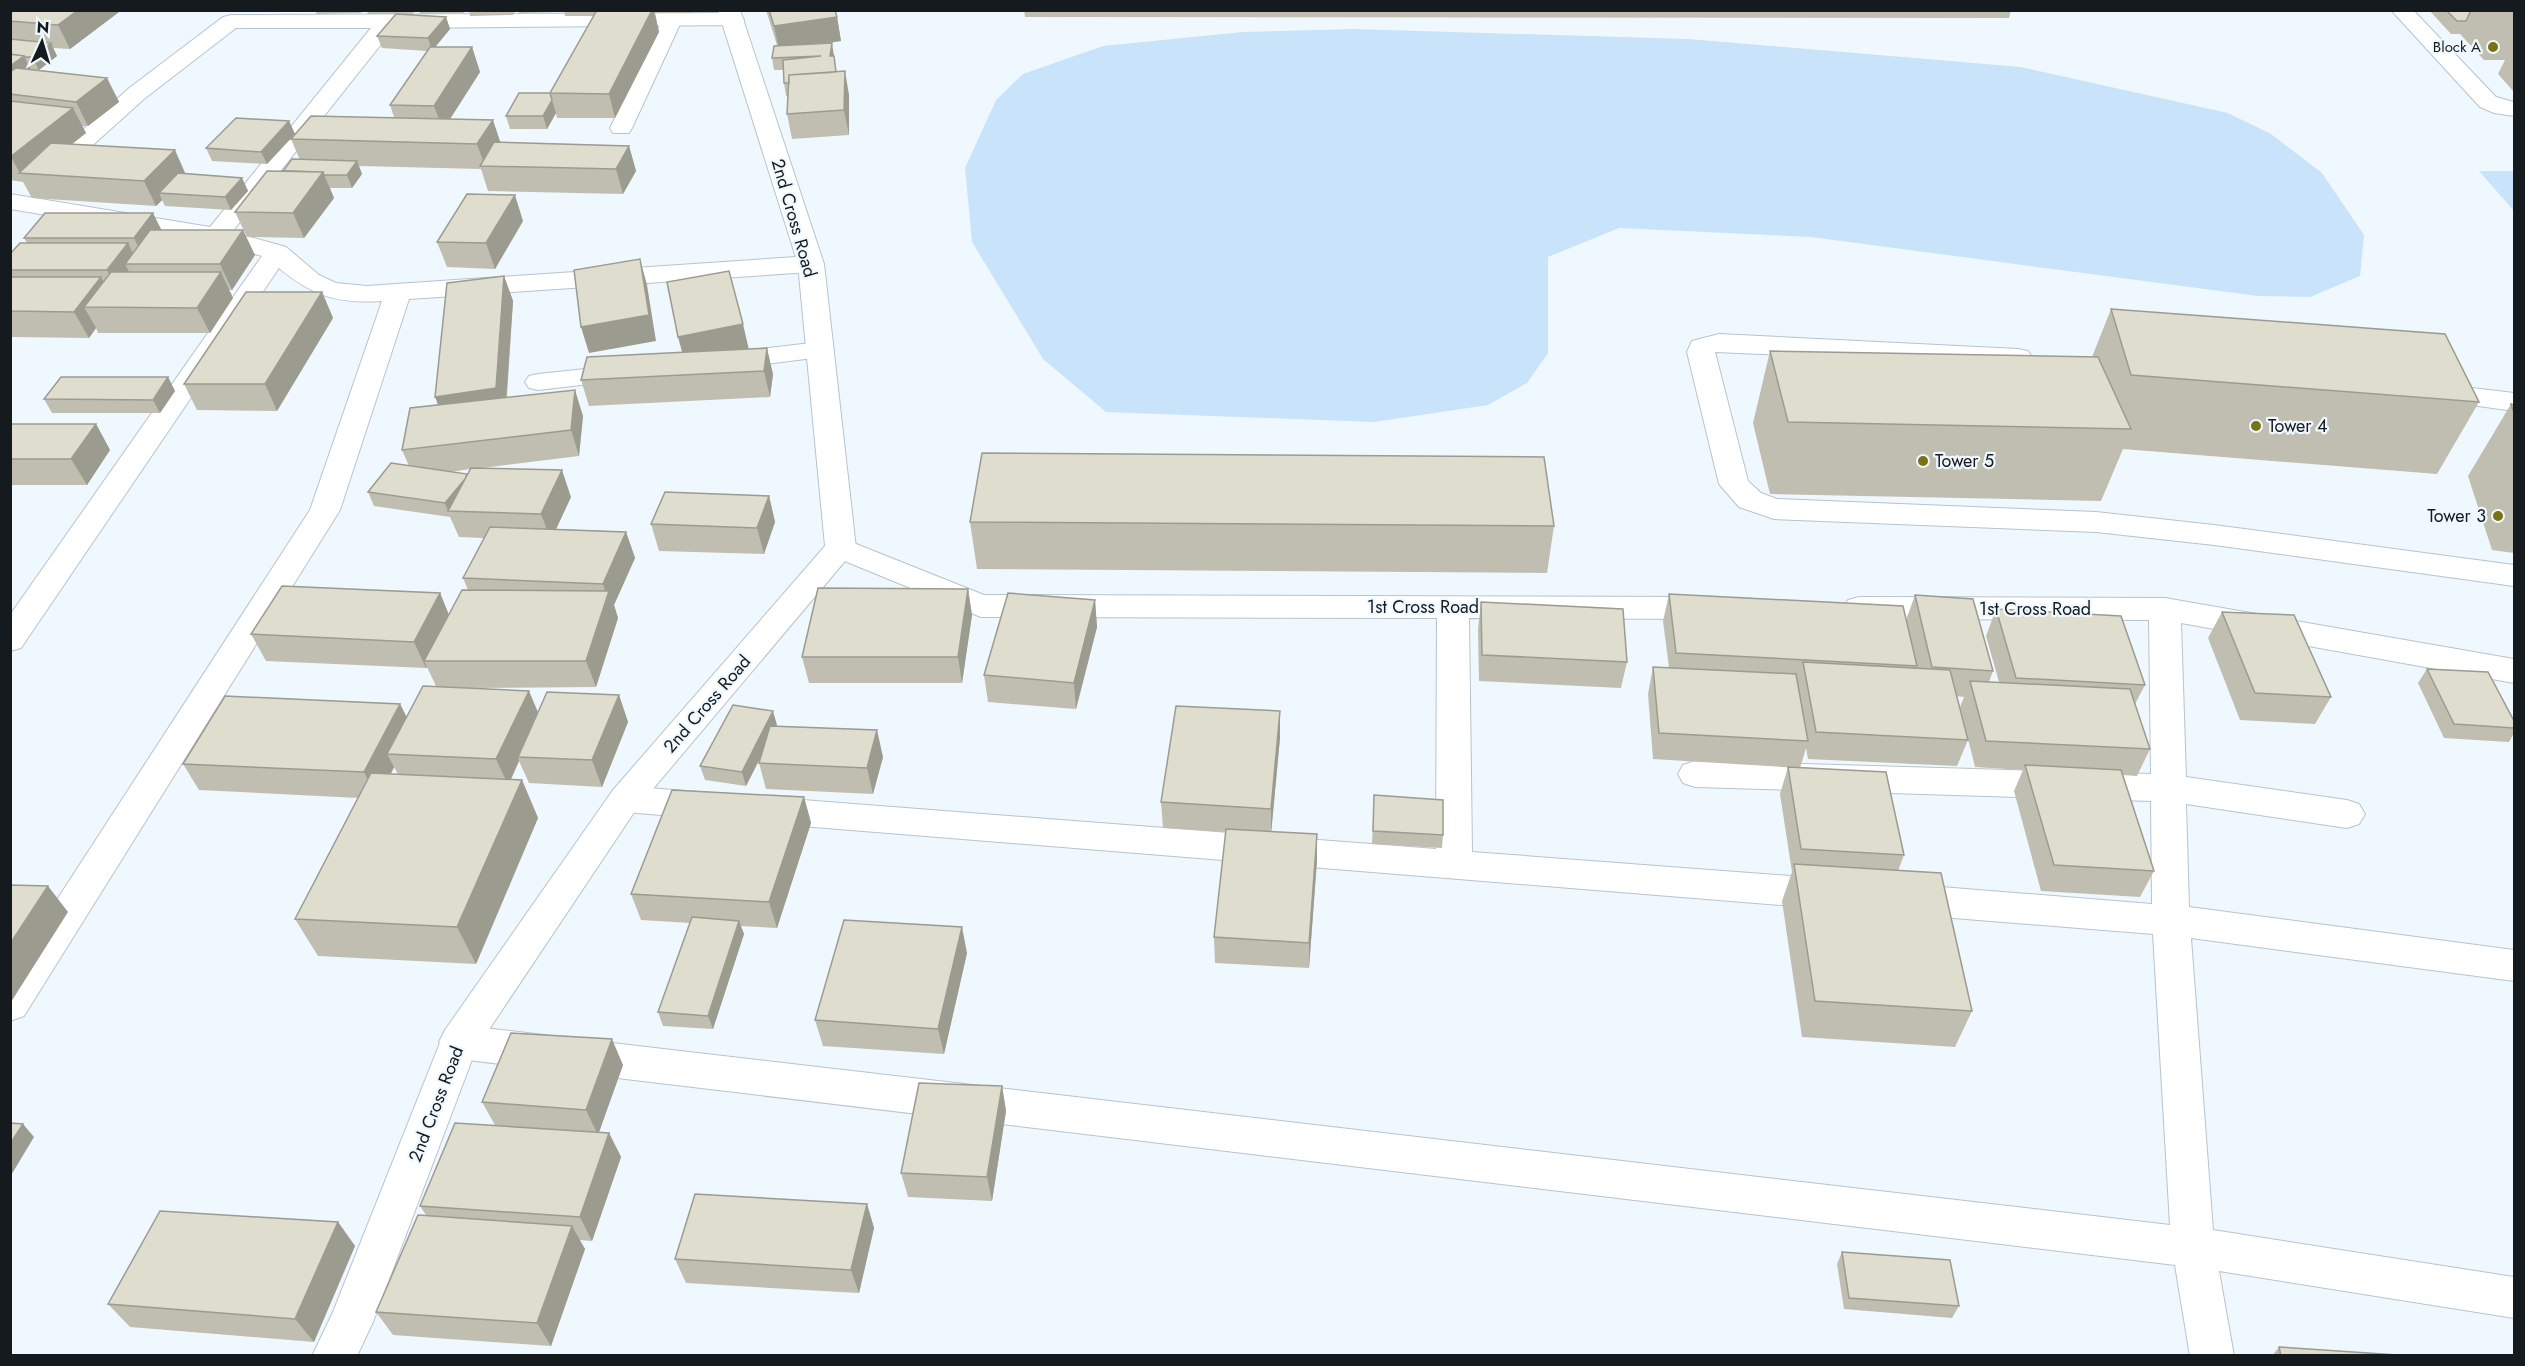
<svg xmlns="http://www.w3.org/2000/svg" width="2525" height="1366" viewBox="0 0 2525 1366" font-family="Jost,sans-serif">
<rect width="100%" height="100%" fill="#f0f8ff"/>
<path fill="#c8e3fa" d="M1354,29L1688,39L2021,67L2228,113L2271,134L2322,173L2364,235L2360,276L2310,297L2258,296L1811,237L1619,228L1548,257V353L1527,383L1488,405L1374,422L1106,412L1043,359L972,242L965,168L996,100L1023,74L1103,46L1243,32Z
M2479,171H2514V211Z"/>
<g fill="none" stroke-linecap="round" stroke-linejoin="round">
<defs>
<path id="lane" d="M672,14L679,16L682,20L632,128L629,133H613L610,128L662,20L665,16Z
M820,342L829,344L833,350L829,356L726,369L717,367L713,361L717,355L726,353Z
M623,365L632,367L636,373L632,379L538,390L529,388L525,382L529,376L538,374Z"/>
<path id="street" d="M2391,10H2413L2496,97L2514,102V116L2494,113L2480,107Z
M733,13L741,15L744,20L741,25L394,28L232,232L286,247L319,275L336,283L367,286L811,256L820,259L824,264L820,269L811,272L409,299L340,510L24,1016L10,1021V972L310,510L382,301C338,304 312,296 279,268L21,648L10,651V615L262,256L215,243L10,209V194L210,227L371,28H236L144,99L54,180L45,182L36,180L33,175L128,89L223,17L231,15Z
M1719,334L2018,349L2028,351L2032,357L2028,363L2018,365L1715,352L1748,481L1761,493L1777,499L2096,512L2214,525L2514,565V586L2214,545L2096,532L1774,519L1739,507L1719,484L1687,352L1692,341Z
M2431,383L2514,393V411L2421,398L2417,392L2421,386Z
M841,538L984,595L1711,597L1722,600L1727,608L1722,616L1711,619L1469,618L1472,852L1831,879L1844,884L1849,894L1844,904L1831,909L764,823L752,820L746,810L752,800L764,797L1436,849L1437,618L981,617L830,555L826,548L830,541Z
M1859,597L2165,598L2514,659V683L2181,623L2186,777L2347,800L2359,804L2365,814L2359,824L2347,828L2186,804L2189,907L2514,950V981L2191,938L2213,1230L2514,1277V1318L2219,1271L2234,1356H2190L2175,1265L459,1059L445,1054L439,1042L445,1030L459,1025L2170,1225L2153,934L1904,914L1891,909L1886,899L1891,889L1904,884L2152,904L2151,801L1695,787L1683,783L1678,774L1683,765L1695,761L2151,774L2149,620L1859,619L1848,616L1843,608L1848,600Z
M625,786L710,793L722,797L728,806L722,815L710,819L625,812L613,808L608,799L613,790Z"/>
<path id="secondary" d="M718,10H740L824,264L856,548L637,808L476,1049L373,1322L357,1356H312L333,1312L445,1030L613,790L825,546L798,264Z"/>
</defs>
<use href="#lane" stroke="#b7c3ce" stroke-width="2"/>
<use href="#street" stroke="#b7c3ce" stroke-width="2"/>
<use href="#secondary" stroke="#b7c3ce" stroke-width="2"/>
<use href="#lane" fill="#fff" fill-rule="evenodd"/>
<use href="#street" fill="#fff" fill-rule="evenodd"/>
<use href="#secondary" fill="#fff" fill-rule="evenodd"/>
</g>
<path fill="#bfbeb1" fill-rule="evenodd" d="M10,10H118L119,12L70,49L53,48L57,56L39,70L107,78L119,102L88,126H82L86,133L71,144L186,174L242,178L248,191L231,210L165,206L162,200L156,206L32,198L23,182L10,180V39H12L10,37Z
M315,10H363L361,13L317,14Z
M367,10H415L413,14H368Z
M419,10H465L464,13L420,14Z
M469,10H516L513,15L470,16Z
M518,10H564L563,12L519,13Z
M564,10H694L693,13H655L659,32L615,118H557L556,113L547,129H510L506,116L550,93L594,16H565Z
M766,10H835L837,17L841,41L819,44L837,72L849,95V135L792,139L787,114L788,96H786L784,83V70H774L772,58L777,45Z
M1024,10H2011L2009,18L1025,17Z
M2429,10H2514V92L2498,74L2505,60H2484L2460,34H2451Z
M446,17L450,29L435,47H472L480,72L450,119L500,143L629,146L636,171L623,194L488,191L481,169L359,166L362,174L352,188H330L334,198L304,238L247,237L235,212L283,171L300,160L291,139L394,117L390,105L427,51L382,48L377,36Z
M289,121L295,134L267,164L212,161L206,148Z
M523,221L495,269L447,267L437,242Z
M161,230L255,255L232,290H229L233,298L210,333H98L96,328L89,338L10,337V254L27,243L24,238Z
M504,276L513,301L507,398L583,416L579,456L482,468L571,497L556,529L626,532L635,558L614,605L618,618L596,687L467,688L538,713L619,695L628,722L602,787L529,783L519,761L511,780H522L538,818L476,964L318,956L295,919L359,798L199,790L183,764L400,704L407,717L436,686L427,667L426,668L266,661L251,634L440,593L449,615L468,590L463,578L484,538L459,537L450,517L374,506L368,492L409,466L402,450L438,405ZM470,469L467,474L451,472ZM394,767L398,774H391Z
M322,292L333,318L277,411L197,410L184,384Z
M2111,309L2479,402L2437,474L2123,449L2101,501L1770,494L1753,423L1770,351L2092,357Z
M749,349L773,374L770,397L589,406L581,380Z
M168,377L175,391L160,413H52L44,399Z
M2511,404L2514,405V553L2492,550L2468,476Z
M10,424H96L110,450L87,485H10Z
M769,496L775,522L764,554L659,551L651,524Z
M970,522L1554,526L1547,573L977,569Z
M968,589L972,615L962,683H809L802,657Z
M1669,594L1906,620L1915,595L1993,671L1989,682H1999L1986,636L1996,609L2145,685L2135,704L2150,749L2137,776L2123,775L2154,871L2140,897L2041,891L2014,791L2023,770L1975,767L1960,707L1964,697L1956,696L1968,740L1957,766L1808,759L1806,748L1800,768L1653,759L1648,694L1653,667L1669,668L1663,621Z
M1095,600L1097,627L1076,709L988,702L984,675Z
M1481,602L1627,662L1621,688L1479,681L1478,629Z
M2222,612L2331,697L2315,724L2240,720L2208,638Z
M2427,669L2514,721V733L2509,742L2444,738L2418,683Z
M1280,711V738L1271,832L1317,834V860L1309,968L1215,963L1214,937L1226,832L1163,828L1161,802Z
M777,725L776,726L883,757L873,794L766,789L759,763L760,758L746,786L705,780L700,766Z
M1788,767L1904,855L1898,871L1972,1011L1955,1047L1802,1037L1782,901L1792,872L1780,794Z
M1374,795L1443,835L1442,848L1372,844Z
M804,797L811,823L777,928L741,926L744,934L713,1029L663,1026L658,1012L690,923L641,920L631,894Z
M967,953L944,1054L823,1046L815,1020Z
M623,1065L599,1132L609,1133L621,1157L592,1241L579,1240L585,1249L551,1346L393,1335L376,1312L426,1215L420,1206L495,1125L482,1102Z
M1002,1086L1006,1111L992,1201L908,1197L901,1173Z
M867,1204L874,1228L859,1293L686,1283L675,1259Z
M338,1222L355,1246L314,1342L130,1327L108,1304Z
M1842,1252L1959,1306L1952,1318L1844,1309L1837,1264Z
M2279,1347L2413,1356H2272Z"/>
<path fill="#9b9b90" d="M78,10H118L119,12L70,49L58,25Z
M652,10H654L659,32L615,118L609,94Z
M446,17L450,29L432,51L428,38Z
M837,17L841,41L779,50L774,26Z
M51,43L57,56L39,70L32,57Z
M832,43L834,56H830Z
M472,47L480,72L443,130L434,106Z
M24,56L36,80L10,94V66Z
M845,71L849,95V135L844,110Z
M107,78L119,102L88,126L76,102Z
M552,100L556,113L547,129L543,116Z
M73,108L86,133L35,174L20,173L11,157Z
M493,120L501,144L485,166L477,144Z
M289,121L295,134L267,164L261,152Z
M629,146L636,171L623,194L616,169Z
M175,150L186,175L159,193L162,200L156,206L144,181Z
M357,161L362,174L352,188L347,175Z
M323,172L334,198L304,238L293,213Z
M242,178L248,191L231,210L225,197Z
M515,195L523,221L495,269L486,243Z
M153,213L166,239L147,264L134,238Z
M243,230L255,255L232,290L220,264Z
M128,243L138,264H125L133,279L120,296L107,270Z
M640,259L647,285L656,341L589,353L581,327Z
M221,272L233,298L210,333L197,308Z
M504,276L513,301L505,415L445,423L435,397Z
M101,277L115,303L84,307L96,328L89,338L74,312Z
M322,292L333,318L277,411L265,384Z
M743,324L749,350L685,363L678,337Z
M767,348L773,374L770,397L764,371Z
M168,377L175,391L160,413L153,400Z
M575,390L583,416L579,456L571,430Z
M96,424L110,450L87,485L71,459Z
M562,470L571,497L551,540L541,514Z
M468,474L448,511L445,503Z
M769,496L775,522L764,554L757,528Z
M626,532L635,558L614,605L618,618L596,687L586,661L607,597L603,584Z
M968,589L972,615L962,683L958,657Z
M440,593L451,620L424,661L427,667L426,668L414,642Z
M1095,600L1097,627L1076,709L1074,683Z
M529,691L540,717L518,757L519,761L508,785L496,759Z
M619,695L628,722L602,787L592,760Z
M400,704L413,731L387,754L394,767L378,799L364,772Z
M773,711L777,725L746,786L742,772Z
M1280,711V738L1271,835V809Z
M877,730L883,757L873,794L867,768Z
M522,780L538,818L476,964L457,927Z
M804,797L811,823L777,928L769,902Z
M1317,834V860L1309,968V943Z
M48,886L68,912L11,1002L10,944Z
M739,921L744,934L713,1029L708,1016Z
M962,927L967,953L944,1054L938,1029Z
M612,1039L623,1065L598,1135L586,1110Z
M1002,1086L1006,1111L992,1201L987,1177Z
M23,1124L34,1137L10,1177V1144Z
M609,1133L621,1157L592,1241L580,1217Z
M867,1204L874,1228L859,1293L851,1270Z
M338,1222L355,1246L314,1342L295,1319Z
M572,1226L585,1249L551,1346L537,1323Z"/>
<path fill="#deddce" stroke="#9b9b90" stroke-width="1.5" d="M15,10H78L58,25L10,21V13Z
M597,10H652L609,94L550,93Z
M769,10H835L837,17L774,26Z
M2446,10H2471L2466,21H2457Z
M396,14L446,17L428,38L377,36Z
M10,39L51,43L32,57H24V56L10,54Z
M832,43L830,56H834L836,72L789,75V83H784L783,60L821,56L772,58L774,46Z
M430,47H472L434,106L390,105Z
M10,54L24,56L10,66Z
M16,68L107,78L76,102L10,94V72Z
M845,71L844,110L787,114L789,75Z
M519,93H550L552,100L543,116H506Z
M10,101L73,108L10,157Z
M311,116L493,120L477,144L291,139Z
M236,118L289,121L261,152L206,148Z
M494,142L629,146L616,169L480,166Z
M51,143L175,150L144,181L19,173Z
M292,159L357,161L347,175H324L323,172L283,171Z
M267,171L323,172L293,213L235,212Z
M178,173L242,178L225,197L159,193Z
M467,194L515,195L486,243L437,242Z
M45,213H153L134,238H24Z
M150,230H243L220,264H125Z
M20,243H128L107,270H10V254Z
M640,259L649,315L581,327L574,270Z
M729,271L743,324L678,337L667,282Z
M111,272H221L197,308L84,307Z
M504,276L496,388L435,397L447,283Z
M10,277H101L74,312L10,311Z
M246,292H322L265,384H184Z
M2111,309L2445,334L2479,402L2131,375Z
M767,348L764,371L581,380L587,357Z
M1770,351L2098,357L2131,429L1788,422Z
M61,377H168L153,400L44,399Z
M575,390L571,430L402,450L410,408Z
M2511,404L2514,405V413Z
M10,424H96L71,459H10Z
M982,453L1544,457L1554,526L970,522Z
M391,463L467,474L465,479L445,503L368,492Z
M471,468L562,470L541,514L448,511Z
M665,492L769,496L757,528L651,524Z
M490,527L626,532L603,584L463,578Z
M282,586L440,593L414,642L251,634Z
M818,588L968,589L958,657H802Z
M462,590L609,591L586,661H424Z
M1008,593L1095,600L1074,683L984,675Z
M1669,594L1903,606L1917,666L1676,653Z
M1915,595L1973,599L1993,671L1932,667Z
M1481,602L1623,609L1627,662L1482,655Z
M1996,609L2121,616L2145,685L2016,678Z
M2222,612L2294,615L2331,697L2255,693Z
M1803,662L1950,670L1968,740L1816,732Z
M1653,667L1796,674L1808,741L1659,733Z
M2427,669L2488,672L2514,721V728L2454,724Z
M1970,681L2130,689L2150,749L1986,741Z
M423,686L529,691L496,759L387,754Z
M547,692L619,695L592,760L518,757Z
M225,696L400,704L364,772L183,764Z
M733,705L773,711L742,772L700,766Z
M1176,706L1280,711L1271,809L1161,802Z
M770,726L877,730L867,768L759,763Z
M2025,765L2121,770L2154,871L2054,865Z
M1788,767L1886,772L1904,855L1801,849Z
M371,773L522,780L457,927L295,919Z
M672,790L804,797L769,902L631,894Z
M1374,795L1443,800V835L1373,831Z
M1226,829L1317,834L1309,943L1214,937Z
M1794,864L1941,873L1972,1011L1815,1001Z
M10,885L48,886L10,944Z
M692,917L739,921L708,1016L658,1012Z
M844,920L962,927L938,1029L815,1020Z
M511,1033L612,1039L586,1110L482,1102Z
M919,1083L1002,1086L987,1177L901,1173Z
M10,1123L23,1124L10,1144Z
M455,1123L609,1133L580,1217L420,1206Z
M695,1194L867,1204L851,1270L675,1259Z
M160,1211L338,1222L295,1319L108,1304Z
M418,1215L572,1226L537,1323L376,1312Z
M1842,1252L1950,1260L1959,1306L1849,1298Z
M2279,1347L2413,1356H2281Z"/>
<g fill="#797214" stroke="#f0f8ff" stroke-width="2">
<circle cx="2493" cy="47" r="6"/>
<circle cx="2256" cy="426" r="6"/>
<circle cx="1923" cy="461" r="6"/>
<circle cx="2498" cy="516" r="6"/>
</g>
<g text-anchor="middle" stroke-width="4.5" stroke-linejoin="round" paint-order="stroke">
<g font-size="15" fill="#151a1e" stroke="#f0f8ff" text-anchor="end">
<text x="2481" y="52">Block A</text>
</g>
<g font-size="18" fill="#151a1e" stroke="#f0f8ff">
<text transform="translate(794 218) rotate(74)" y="6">2nd Cross Road</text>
<text x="1423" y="613">1st Cross Road</text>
<text x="2035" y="615">1st Cross Road</text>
<text transform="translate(707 704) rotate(-49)" y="6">2nd Cross Road</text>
<text transform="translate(436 1104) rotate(-69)" y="6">2nd Cross Road</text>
</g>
<g font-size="18" fill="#151a1e" stroke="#f0f8ff" text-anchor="start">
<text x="2268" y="432">Tower 4</text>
<text x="1935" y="467">Tower 5</text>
<text x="2486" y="522" text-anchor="end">Tower 3</text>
</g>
</g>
<rect width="2525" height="1366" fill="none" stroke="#151a1e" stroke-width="24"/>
<g transform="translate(42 42) rotate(4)" stroke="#f0f8ff" stroke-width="4.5" paint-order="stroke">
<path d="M0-4.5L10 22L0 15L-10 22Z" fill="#151a1e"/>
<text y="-9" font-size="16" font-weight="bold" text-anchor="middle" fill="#151a1e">N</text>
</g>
</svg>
